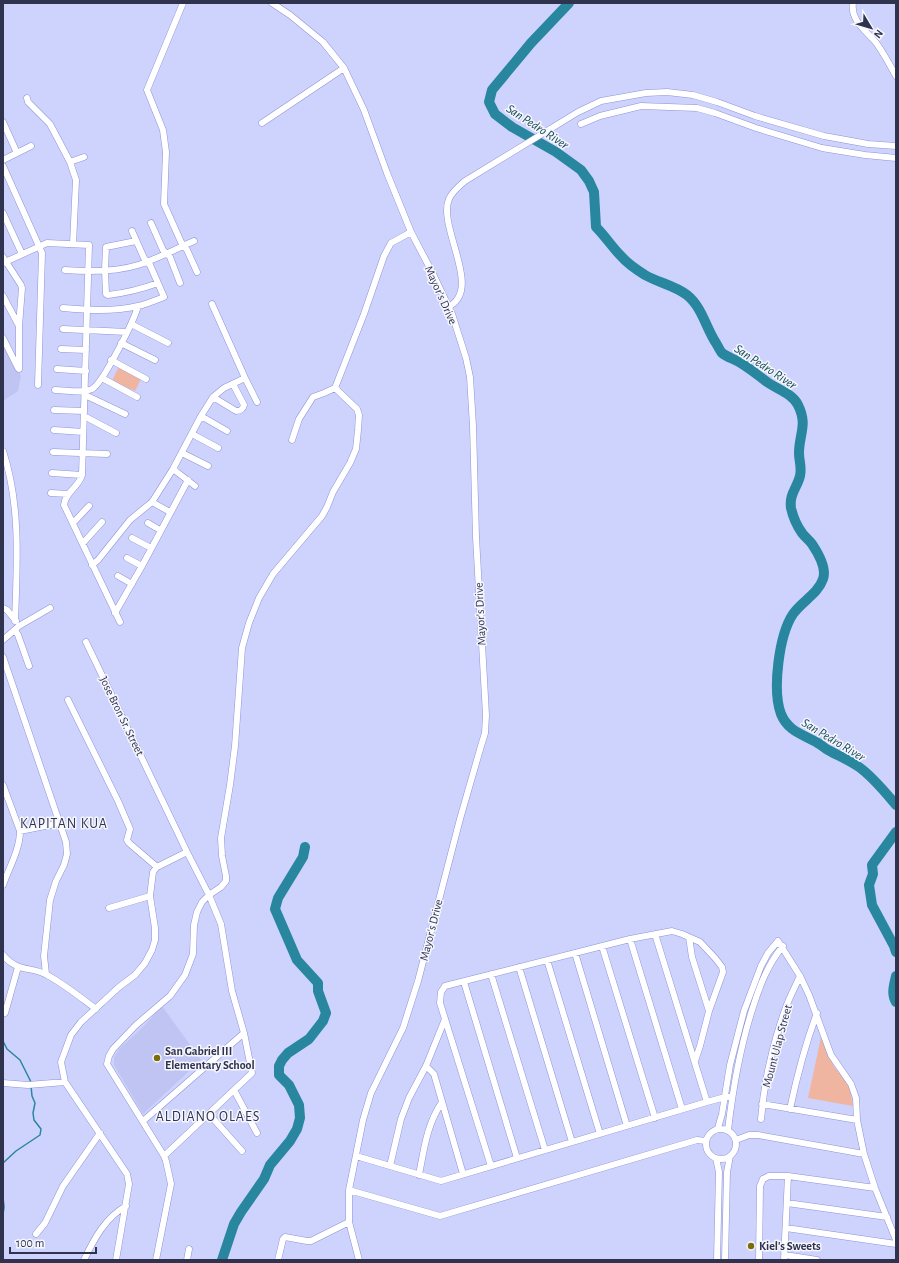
<svg xmlns="http://www.w3.org/2000/svg" width="899" height="1263" viewBox="0 0 899 1263" font-family="'Alegreya Sans',sans-serif">
<rect width="100%" height="100%" fill="#ced3fd"/>
<path fill="#bfc4f2" d="M3,341L21,376L18,391L3,401Z
M162,1006L201,1060L143,1114L114,1065V1057L120,1048L143,1027Z"/>
<path fill="#f0b5a1" d="M118,368L141,379L135,391L112,381Z
M821,1037L834,1067L849,1084L853,1106L808,1098Z"/>
<g fill="none" stroke-linecap="round" stroke-linejoin="round">
<path stroke="#29869f" stroke-width="1.5" d="M3,1041L7,1049L20,1060L31,1082
M3,1163L16,1151L40,1135L41,1129L34,1120L33,1113L35,1103L32,1096L31,1086
M3,1197L4,1207L3,1215"/>
<path stroke="#29869f" stroke-width="10" d="M569,3L531,43L492,90L489,102L495,114L512,127L556,152L581,170L589,181L594,192L596,227C605,236 612,247 621,256C627,263 637,270 645,275C659,283 674,285 687,295C702,307 706,328 716,343C718,346 720,351 722,353C727,357 734,359 739,362C749,368 758,375 767,382C777,389 793,394 798,405C808,425 799,434 799,453C799,462 802,466 800,476C797,488 789,494 791,508C793,517 797,526 802,533C805,537 809,540 812,544C818,553 827,568 823,579C818,594 802,601 793,614C779,635 772,690 781,714C788,731 802,734 816,742C821,744 824,748 828,750C839,756 849,760 859,767C873,777 885,792 896,805
M896,832L872,865L873,874L869,885L872,905L894,946L896,952
M896,976C894,985 891,994 896,1002
M222,1260L234,1224L241,1212L264,1179L270,1165L290,1141L297,1129L300,1118L299,1105L289,1085L279,1075V1066L282,1060L288,1053L309,1039L323,1021L326,1013L318,991V983L297,960L275,909L278,898L303,857L305,847"/>
<defs>
<path id="minor" d="M183,3L147,90L163,130L166,152L164,204L181,242L187,250L197,272
M272,3L290,15L323,42L344,68L364,110L387,173L411,232L433,274L452,314L466,358L470,377L473,426L476,537L486,715L485,733L481,746L460,819L418,981L403,1028L371,1093L363,1120L349,1190V1222L359,1260
M853,3C850,21 867,31 877,44C884,54 890,65 896,76
M27,98L28,102L50,124L70,162L76,180L73,244
M3,122L17,153
M262,123L344,68
M581,124L600,116L641,106L697,108L715,113L756,128L822,148L865,155L896,158
M3,160L31,146
M70,162L84,157
M3,166L42,253L38,385
M3,213L22,254
M151,223L163,250L170,257L180,283
M136,241L106,247L105,270L106,294L108,295C125,293 142,289 158,283
M3,257L21,285L22,288L19,326V369
M3,263L47,243L89,245L82,475C79,487 65,492 64,505L120,622
M65,270C89,272 115,272 138,265C157,259 176,249 194,241
M3,296L19,326
M212,304L245,378L257,402
M448,307C484,290 437,227 449,199C452,192 459,186 465,181L578,112L601,101L646,93L667,92L693,95L717,102L755,116L824,136L868,144L896,146
M63,308C87,310 113,312 138,306C147,304 156,300 164,297L150,265L144,258L132,231
M131,324L168,343
M63,329L127,332
M3,338L18,368
M121,343L155,360
M61,349L86,350
M111,360L146,379
M57,369L86,371
M102,378L137,397
M55,390C67,390 81,394 92,389C103,383 134,321 138,306
M85,395L125,414
M213,397L236,411C241,411 243,409 244,405L233,384
M54,410L84,411
M84,416L116,433
M201,416L227,431
M54,430L83,432
M192,434L218,448
M292,440L299,419L313,397L324,393L335,388L364,314L384,256L391,243L411,232
M3,451C21,506 17,564 15,621
M53,452L107,454
M182,453L208,466
M173,469L195,486
M52,473L82,475
M51,493L68,494
M152,502L170,512
M73,523L89,506
M148,523L160,530
M132,538L151,548
M83,543L102,522
M127,558L142,566
M92,565L98,560L130,520L152,502L173,469L201,416L213,397L224,388L245,378
M118,576L132,584
M3,608L7,610L16,621
M115,613L142,566L188,480
M15,630L18,635L29,666
M3,640L19,626L50,608
M86,642L187,852L209,895L221,924L232,991L244,1033L252,1073L164,1156
M3,657L66,842L67,854L64,865L56,881L50,900L44,956L46,974
M68,700L118,801L130,829L127,840L129,843L157,867
M3,785L20,831C20,849 9,868 3,885
M20,831L60,823
M109,908L150,896
M655,934L707,1102
M689,937L692,957L709,1011
M630,939L682,1109
M602,946L655,1118
M575,953L627,1126
M3,955C18,973 31,966 47,975C64,984 80,997 96,1009
M547,960L600,1134
M519,967L572,1142
M491,974L545,1150
M464,982L517,1158
M5,1013L18,967
M426,1066L434,1074L463,1174
M3,1083L28,1085L65,1082
M234,1090L257,1133
M762,1104L857,1120
M790,1109C797,1076 805,1045 817,1013
M209,1114L242,1151
M761,1119C764,1082 773,1044 785,1010C789,998 795,987 800,976
M143,1121L244,1033
M718,1128L722,1114L730,1065L744,1011L761,966L768,953L778,941L800,976L809,995L831,1055L851,1084L856,1098L857,1120L864,1154L875,1188L896,1240
M706 1144a15 15 0 1 1 30 0a15 15 0 1 1-30 0Z
M728,1130C733,1087 740,1047 753,1007C760,985 768,964 783,946
M736,1140L749,1135H758L864,1154
M356,1156L441,1181L707,1102L725,1097H732
M716,1158L719,1172L717,1260
M390,1166L401,1119L409,1098L426,1066L445,1019
M491,1166L440,1003L441,992L445,986L630,939L672,931L682,934L700,942L715,958L722,967L723,972L709,1011L700,1046L695,1061
M419,1175C424,1149 427,1124 442,1102
M349,1190L440,1216L697,1140L706,1141
M787,1203L887,1217
M786,1228L896,1244
M36,1234L45,1223L63,1186L100,1133
M785,1255L817,1260
M84,1260C94,1239 105,1218 126,1206
M116,1260L129,1184L127,1174L65,1082L61,1062L71,1035L81,1022L119,987L135,975L145,963L152,950L155,940V928L150,896L153,872L157,867L187,852
M156,1260L171,1184L166,1161L164,1156L107,1064L109,1056L113,1049L136,1025L170,996L185,975L193,954L194,925L197,912L202,902L209,895L221,887L226,881V876L222,856L221,838L230,785L235,746L242,648L249,623L259,598L273,574L322,516L327,507L333,492L350,463L356,449L358,430L359,415L357,409L335,388
M187,1260L189,1249
M278,1260L283,1239L285,1237L307,1241H311L349,1222
M725,1260L727,1172L730,1156
M759,1260L760,1186L763,1179L769,1176H788L875,1188
M784,1260L788,1176"/>
</defs>
<use href="#minor" stroke="#8e94d6" stroke-width="7"/>
<use href="#minor" stroke="#fff" stroke-width="6"/>
</g>
<g fill="#7c6d08" stroke="#f6f7fe" stroke-width="1.5">
<circle cx="157" cy="1058" r="4"/>
<circle cx="751" cy="1246" r="4"/>
</g>
<g text-anchor="middle" stroke-width="3" stroke-linejoin="round" paint-order="stroke">
<g font-size="12" fill="#30334e" stroke="#f6f7fe">
<text transform="translate(441 295) rotate(66)" y="4">Mayor's Drive</text>
<text transform="translate(480 614) rotate(-93)" y="4">Mayor's Drive</text>
<text transform="translate(122 716) rotate(64)" y="4">Jose Bron Sr. Street</text>
<text transform="translate(431 930) rotate(-76)" y="4">Mayor's Drive</text>
<text transform="translate(777 1046) rotate(-75)" y="4">Mount Ulap Street</text>
</g>
<g font-size="12" font-weight="bold" fill="#30334e" stroke="#f6f7fe" text-anchor="start">
<text x="165" y="1055">San Gabriel III<tspan x="165" dy="14">Elementary School</tspan></text>
<text x="759" y="1250">Kiel's Sweets</text>
</g>
<g font-size="13" font-style="italic" fill="#194c5a" stroke="#f6f7fe">
<text transform="translate(538 126) rotate(33)" y="5">San Pedro River</text>
<text transform="translate(766 366) rotate(33)" y="5">San Pedro River</text>
<text transform="translate(834 739) rotate(31)" y="5">San Pedro River</text>
</g>
<g font-size="14" letter-spacing="1" fill="#30334e" stroke="#f6f7fe">
<text x="64" y="828">KAPITAN KUA</text>
<text x="208" y="1121">ALDIANO OLAES</text>
</g>
</g>
<rect width="899" height="1263" fill="none" stroke="#30334e" stroke-width="8"/>
<g transform="translate(871 28) rotate(128)" stroke="#f6f7fe" stroke-width="3" paint-order="stroke">
<path d="M0-3L7 15L0 10L-7 15Z" fill="#30334e"/>
<text y="-6" font-size="11" font-weight="bold" text-anchor="middle" fill="#30334e">N</text>
</g>
<path d="M10 1247v6h86v-6" fill="none" stroke="#30334e" stroke-width="2"/>
<text x="16" y="1247" font-size="12" fill="#30334e" stroke="#f6f7fe" stroke-width="3" paint-order="stroke">100 m</text>
</svg>
